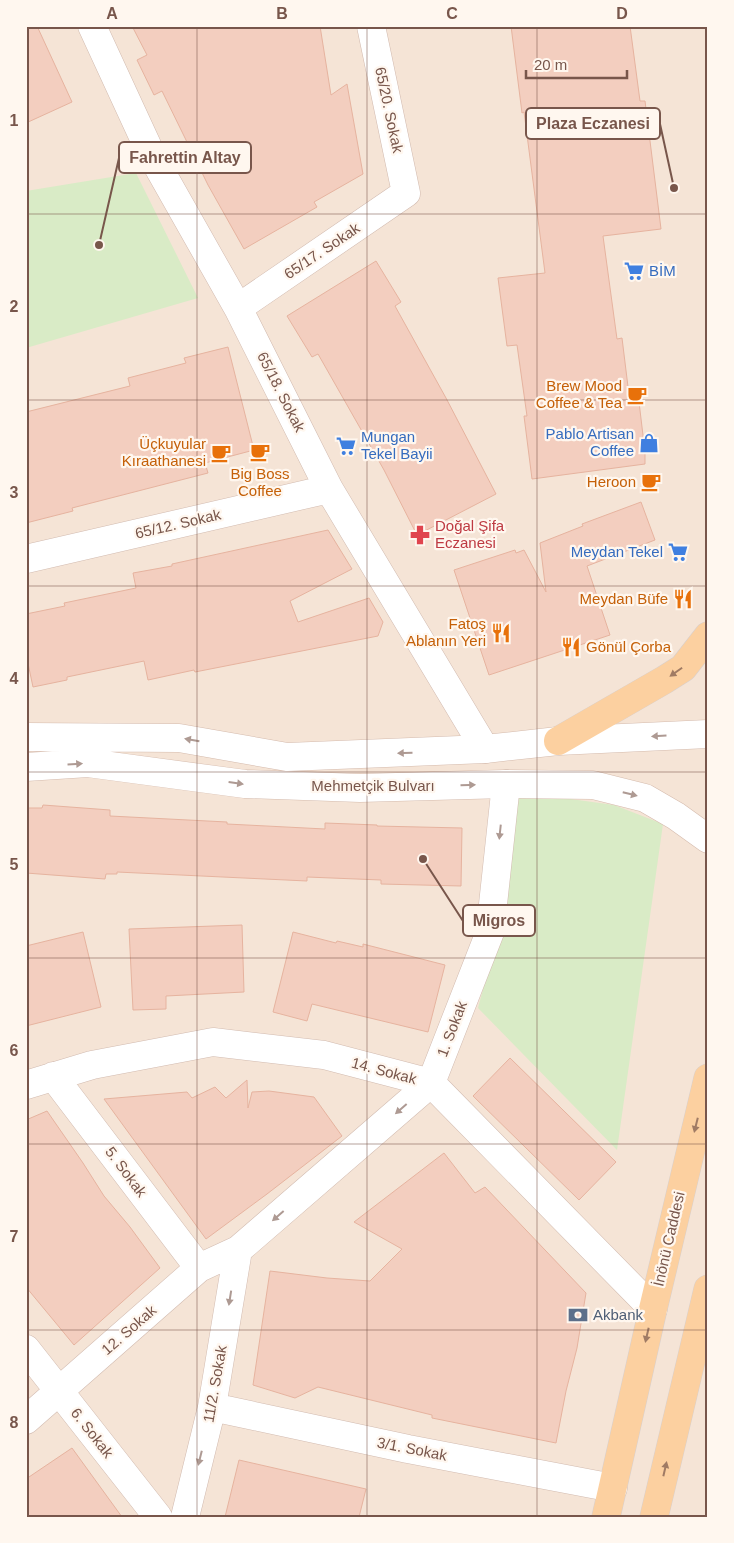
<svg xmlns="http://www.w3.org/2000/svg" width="734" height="1543" viewBox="0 0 734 1543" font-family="Arial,sans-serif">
<rect width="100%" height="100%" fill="#fdf3e8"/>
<path fill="#f5e4d6" d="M26,26H708V1517H26Z"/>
<path fill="#d9ebc6" d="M136,173L198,298L26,348V191Z
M513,791L614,805L663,824L617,1150L478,1008L494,948Z"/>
<path fill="#f3cebf" stroke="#e6b39f" d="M26,26H37L72,102L26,123Z
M132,26H320L331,95L347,84L363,174L314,202L317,207L244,249L208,185L162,91L154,95L137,60L147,55Z
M511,26H630L640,101H645L661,229L603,236L617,339L622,338L630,403L639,402L645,452V464L532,479L524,416H527L517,345L507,346L498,278L545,273L524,112L522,113Z
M376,261L401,302L395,306L446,398L496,494L417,535L384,470L318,354L312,357L287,316Z
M228,347L254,450L205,463L208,473L72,508L73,511L26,523V412L130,386L128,378L186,363L184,358Z
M641,502L655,540L587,566L610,635L489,675L454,570L515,550L516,553L524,550L546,592L540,543L583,526L582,524Z
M328,530L352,569L290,601L298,622L369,598L383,622L378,636L195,672L194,670L148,680L144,661L67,677V680L33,687L26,654V614L65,606L64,603L136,588L133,573L172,566V564Z
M43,805L110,810V816L227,822V824L325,829V823L377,825V826L462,828L461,886L381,884V880L307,877V881L117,872V874H106L105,879L26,873V808H42Z
M242,925L244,992L166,996V1009L133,1010L129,929Z
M83,932L101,1007L26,1026V946Z
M293,932L336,943L337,941L363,947V944L445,965L428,1032L312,1004L307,1021L273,1012Z
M510,1058L616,1162L579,1200L473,1096Z
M247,1080L248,1108L252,1092L269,1091L314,1097L342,1136L267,1194L206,1239L104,1099L187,1092L192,1098L215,1087L226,1098Z
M47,1111L83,1163L104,1196L130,1227L160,1268L74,1345L26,1287V1120Z
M444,1153L475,1193L485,1187L586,1293L577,1348L566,1391L556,1443L432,1418V1415L318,1387L295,1398L253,1385L270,1271L327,1278L370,1281L402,1249L354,1222Z
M72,1448L122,1517H26V1479Z
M239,1460L366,1489L359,1517H225Z"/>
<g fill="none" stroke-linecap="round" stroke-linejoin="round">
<defs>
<path id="minor" d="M92,26L152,156L238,308L329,489L485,749
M238,308L406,193L371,26
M26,559L329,489
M53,1076L199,1268
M26,1085L92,1065L213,1042L324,1055L431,1083L653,1309
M26,1349L158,1517
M212,1407L408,1449L613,1488
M26,1420L199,1268L238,1250L431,1083L490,932L506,784
M185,1517L212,1407L238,1250"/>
<path id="secondary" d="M26,737L179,738L287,757L485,749L558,741L708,734
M26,767L88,763L245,784L360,788L506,784L593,785L645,798L676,816L708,839"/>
<path id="primary" d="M558,741L664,680L683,668L708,636
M606,1517L653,1309L708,1078
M654,1517L708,1289"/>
</defs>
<use href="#minor" stroke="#d2bbb0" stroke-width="29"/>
<use href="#secondary" stroke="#d5bbad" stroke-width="29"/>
<use href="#primary" stroke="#d9d0cd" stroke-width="29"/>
<use href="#minor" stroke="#fff" stroke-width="28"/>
<use href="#secondary" stroke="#fff" stroke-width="28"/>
<use href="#primary" stroke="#fcd0a0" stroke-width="28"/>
</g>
<defs><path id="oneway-solid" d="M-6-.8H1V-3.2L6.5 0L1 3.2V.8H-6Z" transform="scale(1.25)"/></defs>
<g fill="#a07b64">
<use href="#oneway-solid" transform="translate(676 672) rotate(145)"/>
<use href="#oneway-solid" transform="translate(696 1125) rotate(104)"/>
<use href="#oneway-solid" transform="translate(647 1335) rotate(103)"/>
<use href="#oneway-solid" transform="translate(665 1469) rotate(-77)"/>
</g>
<g fill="#ae9a93">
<use href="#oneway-solid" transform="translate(659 736) rotate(177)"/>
<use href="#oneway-solid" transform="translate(192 740) rotate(-170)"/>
<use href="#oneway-solid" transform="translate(405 753) rotate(178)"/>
<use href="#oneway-solid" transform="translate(75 764) rotate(-4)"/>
<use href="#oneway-solid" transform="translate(236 783) rotate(8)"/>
<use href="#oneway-solid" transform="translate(468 785) rotate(-2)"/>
<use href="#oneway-solid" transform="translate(630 794) rotate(14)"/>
<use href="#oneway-solid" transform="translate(500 832) rotate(96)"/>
<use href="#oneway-solid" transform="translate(401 1109) rotate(139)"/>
<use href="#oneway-solid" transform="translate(278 1216) rotate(139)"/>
<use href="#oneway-solid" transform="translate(230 1298) rotate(99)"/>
<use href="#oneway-solid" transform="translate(200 1458) rotate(104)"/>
</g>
<path fill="none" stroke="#78564b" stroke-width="1" stroke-opacity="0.55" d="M197,26V1517M367,26V1517M537,26V1517M26,214H708M26,400H708M26,586H708M26,772H708M26,958H708M26,1144H708M26,1330H708"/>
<defs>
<symbol id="supermarket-bare" viewBox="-9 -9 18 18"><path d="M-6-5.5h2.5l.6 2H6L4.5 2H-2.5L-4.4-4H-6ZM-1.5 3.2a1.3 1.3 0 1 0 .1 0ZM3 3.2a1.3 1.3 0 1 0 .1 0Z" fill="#3f7fe0" stroke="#fff7ef" stroke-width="2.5" paint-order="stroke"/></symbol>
<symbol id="cafe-bare" viewBox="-9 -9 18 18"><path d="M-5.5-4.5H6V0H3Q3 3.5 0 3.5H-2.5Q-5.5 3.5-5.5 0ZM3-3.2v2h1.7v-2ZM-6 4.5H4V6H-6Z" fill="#e8710a" stroke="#fff7ef" stroke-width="2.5" paint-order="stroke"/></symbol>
<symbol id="shop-bare" viewBox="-9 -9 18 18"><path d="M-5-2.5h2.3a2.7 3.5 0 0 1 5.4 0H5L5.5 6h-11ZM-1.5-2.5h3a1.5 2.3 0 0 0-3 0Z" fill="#3f7fe0" stroke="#fff7ef" stroke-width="2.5" paint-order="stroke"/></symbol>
<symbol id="pharmacy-bare" viewBox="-9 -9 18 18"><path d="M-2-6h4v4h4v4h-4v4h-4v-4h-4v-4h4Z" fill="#e0444e" stroke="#fff7ef" stroke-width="2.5" paint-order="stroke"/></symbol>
<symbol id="restaurant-bare" viewBox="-9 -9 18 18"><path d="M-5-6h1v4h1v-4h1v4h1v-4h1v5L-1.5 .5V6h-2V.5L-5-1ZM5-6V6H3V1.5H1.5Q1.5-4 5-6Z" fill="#e8710a" stroke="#fff7ef" stroke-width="2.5" paint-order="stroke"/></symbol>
<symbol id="bank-bare" viewBox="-9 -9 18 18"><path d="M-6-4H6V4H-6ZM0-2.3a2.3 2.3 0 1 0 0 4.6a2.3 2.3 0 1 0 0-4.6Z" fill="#5c6f8a" stroke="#fff7ef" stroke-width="2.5" paint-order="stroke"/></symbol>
</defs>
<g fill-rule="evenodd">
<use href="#supermarket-bare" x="620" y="257" width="28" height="28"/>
<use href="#cafe-bare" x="623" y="381" width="28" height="28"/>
<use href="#shop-bare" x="635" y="429" width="28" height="28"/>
<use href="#supermarket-bare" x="332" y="432" width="28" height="28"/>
<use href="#cafe-bare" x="246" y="438" width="28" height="28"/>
<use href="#cafe-bare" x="207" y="439" width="28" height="28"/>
<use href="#cafe-bare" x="637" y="468" width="28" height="28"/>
<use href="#pharmacy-bare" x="406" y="521" width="28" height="28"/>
<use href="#supermarket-bare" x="664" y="538" width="28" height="28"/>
<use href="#restaurant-bare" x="669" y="585" width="28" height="28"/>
<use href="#restaurant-bare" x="487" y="619" width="28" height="28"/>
<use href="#restaurant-bare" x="557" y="633" width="28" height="28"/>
<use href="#bank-bare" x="564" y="1301" width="28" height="28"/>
</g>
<g text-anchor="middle" stroke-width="4.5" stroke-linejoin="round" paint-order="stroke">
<g font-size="15" fill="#78564b" stroke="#fff7ef">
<text transform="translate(389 110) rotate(78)" y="5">65/20. Sokak</text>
<text transform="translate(322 251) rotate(-34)" y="5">65/17. Sokak</text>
<text transform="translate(281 392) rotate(63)" y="5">65/18. Sokak</text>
<text transform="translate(178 524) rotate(-13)" y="5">65/12. Sokak</text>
<text x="373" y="791">Mehmetçik Bulvarı</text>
<text transform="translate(452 1029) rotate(-69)" y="5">1. Sokak</text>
<text transform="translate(384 1071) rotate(15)" y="5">14. Sokak</text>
<text transform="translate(126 1172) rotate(53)" y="5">5. Sokak</text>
<text transform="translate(669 1239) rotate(-77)" y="5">İnönü Caddesi</text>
<text transform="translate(129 1330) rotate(-41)" y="5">12. Sokak</text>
<text transform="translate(215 1384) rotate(-80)" y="5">11/2. Sokak</text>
<text transform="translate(92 1433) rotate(52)" y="5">6. Sokak</text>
<text transform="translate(412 1449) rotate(11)" y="5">3/1. Sokak</text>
</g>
<g font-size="15" fill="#366cbe" stroke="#fff7ef" text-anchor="start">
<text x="649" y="276">BİM</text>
<text x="634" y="439" text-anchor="end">Pablo Artisan<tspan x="634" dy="17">Coffee</tspan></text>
<text x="361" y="442">Mungan<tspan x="361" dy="17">Tekel Bayii</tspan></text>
<text x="663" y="557" text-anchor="end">Meydan Tekel</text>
</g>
<g font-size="15" fill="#c56008" stroke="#fff7ef" text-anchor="end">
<text x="622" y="391">Brew Mood<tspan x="622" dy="17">Coffee &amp; Tea</tspan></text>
<text x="206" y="449">Üçkuyular<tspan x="206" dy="17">Kıraathanesi</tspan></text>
<text x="260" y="479" text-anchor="middle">Big Boss<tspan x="260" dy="17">Coffee</tspan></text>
<text x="636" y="487">Heroon</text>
<text x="668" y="604">Meydan Büfe</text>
<text x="486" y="629">Fatoş<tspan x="486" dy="17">Ablanın Yeri</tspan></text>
<text x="586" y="652" text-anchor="start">Gönül Çorba</text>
</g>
<g font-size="15" fill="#be3a42" stroke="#fff7ef" text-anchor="start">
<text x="435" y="531">Doğal Şifa<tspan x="435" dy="17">Eczanesi</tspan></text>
</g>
<g font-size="15" fill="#4e5e75" stroke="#fff7ef" text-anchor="start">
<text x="593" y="1320">Akbank</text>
</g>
</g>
<path fill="none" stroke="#78564b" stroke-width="2" d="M674 188L660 124M99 245L119 158M423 859L463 921"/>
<g fill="#78564b" stroke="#fff7ef" stroke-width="2">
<circle cx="674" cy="188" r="5"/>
<circle cx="99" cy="245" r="5"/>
<circle cx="423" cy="859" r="5"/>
</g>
<g fill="#fff7ef" stroke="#78564b" stroke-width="2">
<rect x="526" y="108" width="134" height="31" rx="5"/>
<rect x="119" y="142" width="132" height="31" rx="5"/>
<rect x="463" y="905" width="72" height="31" rx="5"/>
</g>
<g font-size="16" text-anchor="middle" font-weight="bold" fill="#78564b">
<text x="593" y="129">Plaza Eczanesi</text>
<text x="185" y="163">Fahrettin Altay</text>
<text x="499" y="926">Migros</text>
</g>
<rect width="734" height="1543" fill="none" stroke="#fff7ef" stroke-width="55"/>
<path d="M526 70v8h101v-8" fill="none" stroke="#78564b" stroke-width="2.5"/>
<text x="534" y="70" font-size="15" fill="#78564b" stroke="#fff7ef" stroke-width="4" paint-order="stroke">20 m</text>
<rect x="28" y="28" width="678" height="1488" fill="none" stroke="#78564b" stroke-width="2"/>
<g font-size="16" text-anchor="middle" font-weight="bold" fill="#78564b">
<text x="112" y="19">A</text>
<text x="282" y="19">B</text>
<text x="452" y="19">C</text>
<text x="622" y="19">D</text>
<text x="14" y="126">1</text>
<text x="14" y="312">2</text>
<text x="14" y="498">3</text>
<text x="14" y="684">4</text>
<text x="14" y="870">5</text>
<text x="14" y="1056">6</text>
<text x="14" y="1242">7</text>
<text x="14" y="1428">8</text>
</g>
</svg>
